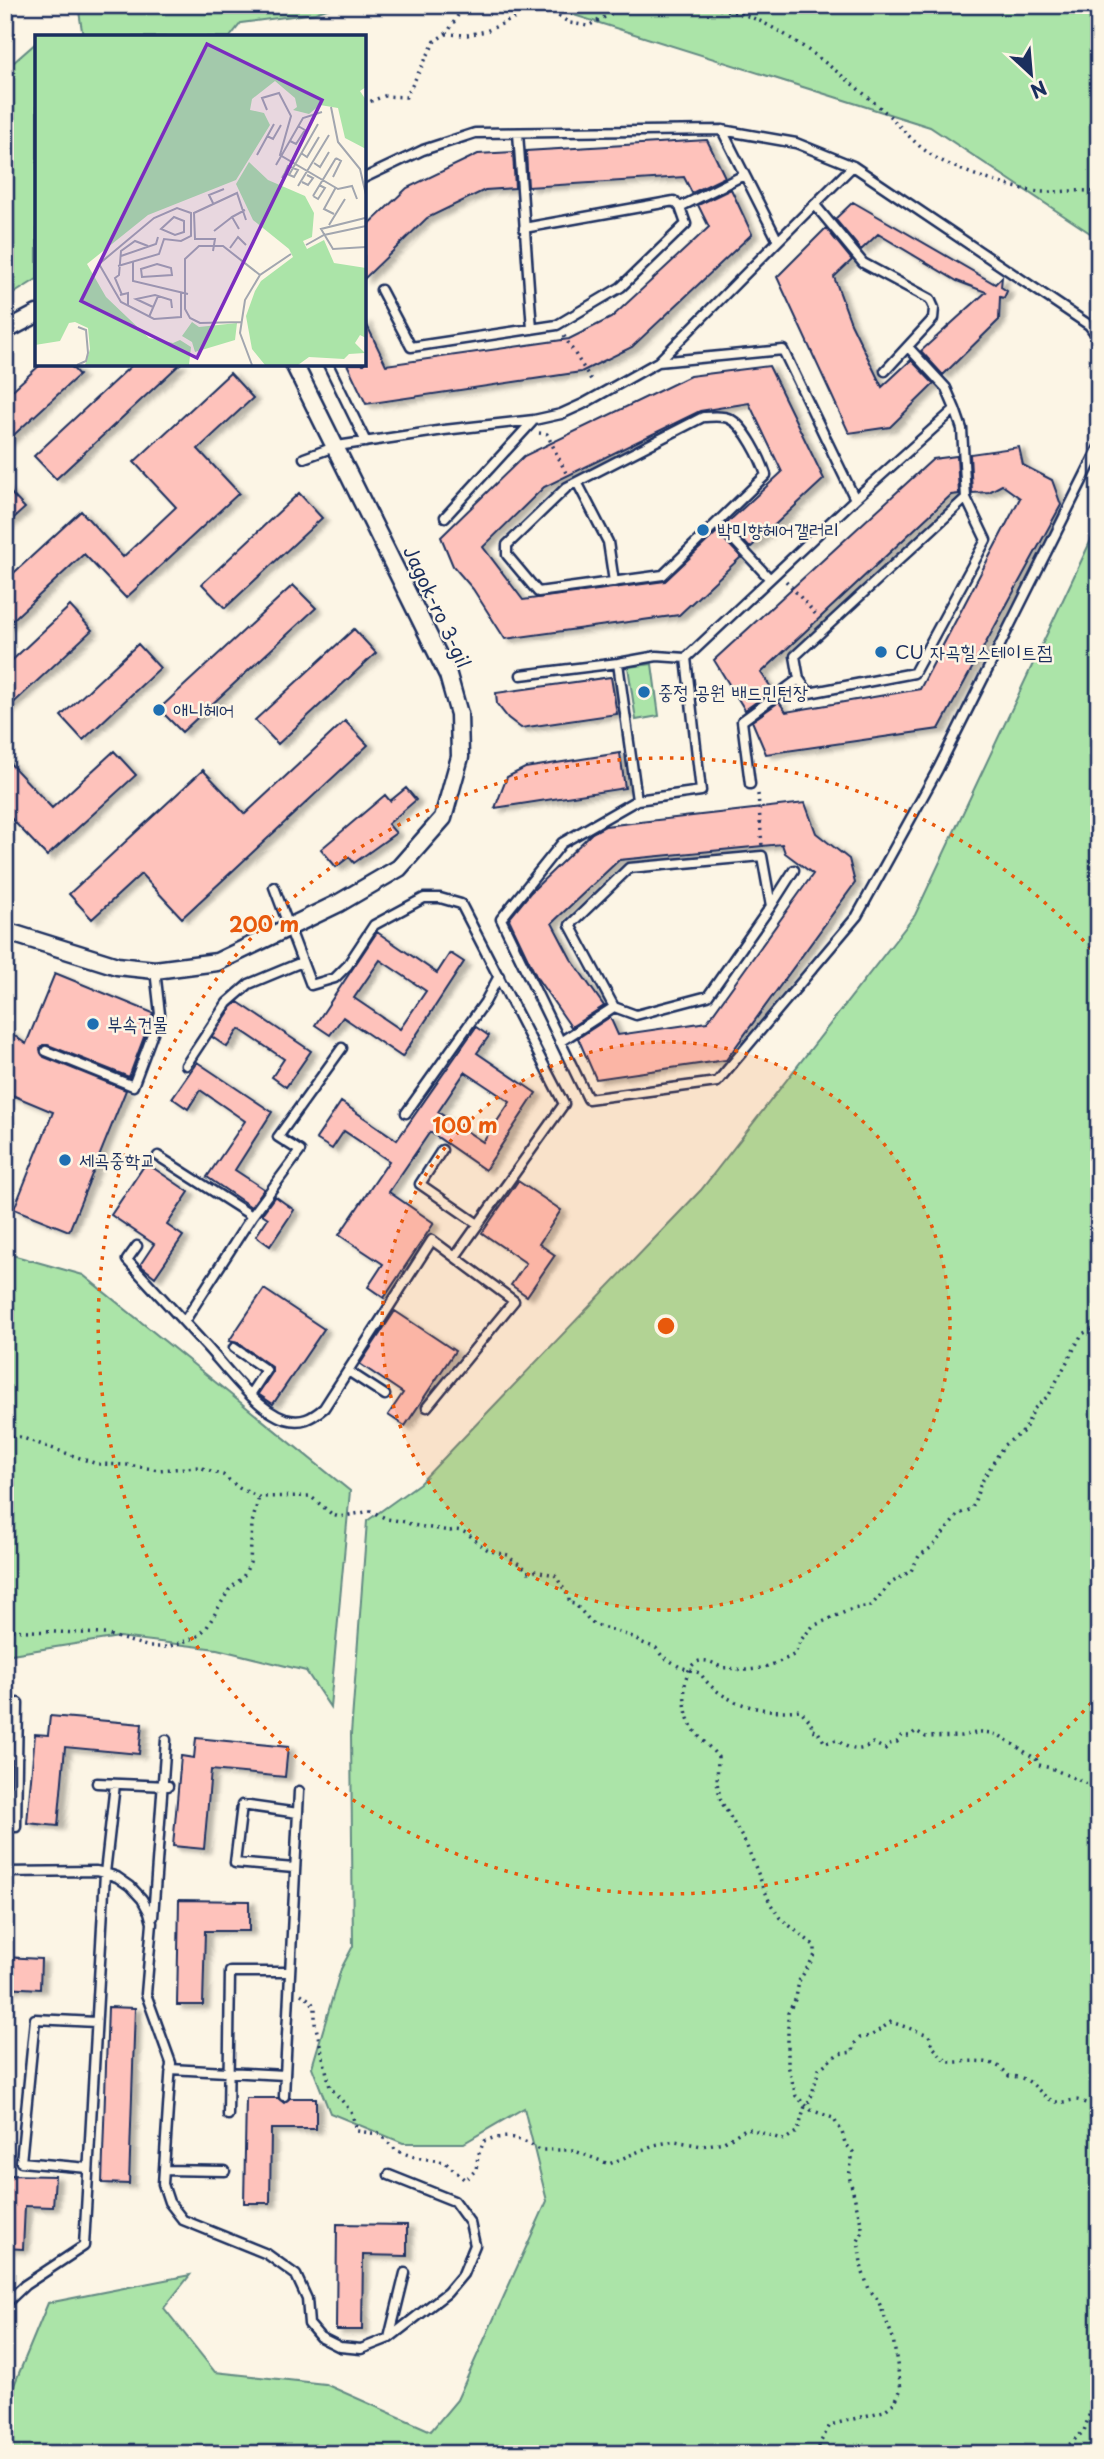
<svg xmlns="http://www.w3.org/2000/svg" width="1104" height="2459" viewBox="0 0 1104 2459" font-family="'Playpen Sans','Poor Story',sans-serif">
<defs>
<filter id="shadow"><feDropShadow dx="6" dy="3.5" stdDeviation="2" flood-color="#0004"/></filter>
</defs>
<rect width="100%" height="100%" fill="#fcf5e5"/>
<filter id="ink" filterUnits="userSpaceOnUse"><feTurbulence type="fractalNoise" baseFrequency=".0143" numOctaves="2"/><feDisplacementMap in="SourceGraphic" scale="14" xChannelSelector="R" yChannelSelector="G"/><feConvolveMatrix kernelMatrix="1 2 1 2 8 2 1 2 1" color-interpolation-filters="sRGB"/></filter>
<g filter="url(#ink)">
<path fill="#abe4a8" stroke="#638a83" stroke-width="2" d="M78,5H339L315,13L241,23L230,37H83Z
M542,5H1099V239L930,127Z
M37,42V279L5,299V70Z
M1099,523V2454H5V2407L48,2303L190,2275L164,2308L215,2372L325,2384L431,2431L457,2400L547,2201L524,2108L464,2143H403L330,2113L312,2067L341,1969L353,1946L351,1734L367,1521L420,1483L701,1190L915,915Z
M652,664L659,716L636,720L628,667Z
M5,1253L83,1275L350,1491L330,1707L306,1671L217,1649L119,1637L5,1655Z"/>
<path fill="#fec2bb" stroke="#1b2f5e" stroke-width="2" fill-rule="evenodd" filter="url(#shadow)" d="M707,140L725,177L692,193L684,177L528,187L526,151Z
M513,152L515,188L485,190L427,218L364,279V229L407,188L478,154Z
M731,189L752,234L632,347L581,372L366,404L347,364H364V319L386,365L569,339L611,318L709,227L698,205Z
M853,202L995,284L1002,277L1001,287L1007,291L1004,298L1000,297L999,320L943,375L921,351L986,292L957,281L878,234L861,250L835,219Z
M826,228L852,260L834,277L851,323L882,387L911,360L934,384L890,427L849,433L777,277Z
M41,364H69L79,375L5,443V397Z
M133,364H180L56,479L34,456Z
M769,366L824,479L750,548L727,523L782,472L749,403L700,411L544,487L483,547L523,600L665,581L717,532L741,557L679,615L505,639L473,589L453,566L441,537L524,456L690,376Z
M230,373L253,398L198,449L239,493L126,598L84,554L5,627V581L81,511L123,557L176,507L134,462Z
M1019,447L1023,465L1052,480L1061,505L939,729L766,754L752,721L779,702L786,712L920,689L1020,498L1002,485L989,492L972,493L970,454Z
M957,456L959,494L951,495L761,673L773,690L745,710L714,660L933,459Z
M5,487L25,508L5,526Z
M299,493L322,518L225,608L202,584Z
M293,585L316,608L182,732L159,709Z
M70,606L92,630L5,711V667Z
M354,629L376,653L278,744L255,720Z
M138,644L160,668L83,740L61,716Z
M611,677L617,714L521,728L508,718L497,704L496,693Z
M345,721L368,745L182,918L141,874L92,919L69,894L203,770L245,814Z
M114,751L136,775L47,856L5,812V758L52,808Z
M620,753L625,788L495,808L507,777L525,768Z
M406,788L416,800L388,824L396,833L354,863L349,857L336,867L321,849L385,795L390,801Z
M805,803L816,833L849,859L855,883L726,1060L596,1079L578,1038L610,1017L618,1035L707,1022L813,874L785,853L782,844L619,860L552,923L571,959L604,1006L571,1027L537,978L509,919L530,893L592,833L605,826Z
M377,932L437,973L450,953L464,962L402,1057L343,1017L330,1035L315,1025ZM380,960L426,991L400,1029L354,998Z
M55,973L153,1013L129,1077L48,1045H43L40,1049L44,1057L126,1090L69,1231L14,1209L53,1112L5,1092V1029L26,1044Z
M238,1002L311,1051L286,1087L272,1077L284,1059L239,1029L227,1047L212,1037L232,1007Z
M476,1027L489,1036L477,1053L536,1093L485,1170L430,1132L389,1192L434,1223L384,1298L368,1287L383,1264L339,1235L389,1161L344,1131L332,1149L316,1139L341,1102L397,1140ZM465,1072L510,1102L483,1142L438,1112Z
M197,1062L272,1112L235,1170L264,1189L251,1207L207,1177L245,1121L200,1090L188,1109L172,1098Z
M146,1163L189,1192L167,1225L183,1236L155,1277L140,1265L154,1244L111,1215Z
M518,1181L561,1210L539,1244L555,1255L527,1296L511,1285L526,1263L482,1233Z
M275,1196L294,1210L270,1246L256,1236L268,1218L262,1214Z
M264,1289L324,1329L273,1404L258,1394L272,1373V1367L238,1343L229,1341Z
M395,1311L455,1351L405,1426L388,1415L403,1393L360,1364Z
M50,1716L142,1724L139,1754L65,1747L58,1826L27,1823L35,1734L48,1735Z
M196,1738L288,1747L285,1777L211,1770L204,1849L173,1846L181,1756L194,1758Z
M179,1900L249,1901V1931H205L203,2005H177Z
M5,1957L41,1959L40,1989L5,1987Z
M108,2007L135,2008L129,2184L102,2183Z
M246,2098H278L284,2103L290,2098H316V2129H271L270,2203H244Z
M5,2175L55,2176L53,2207L25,2206L23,2249L5,2248Z
M337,2224L407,2225V2256L363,2255L362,2330H336Z"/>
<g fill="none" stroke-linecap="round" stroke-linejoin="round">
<defs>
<path id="service" d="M722,130L778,241L853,166
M518,133L532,329
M364,178L423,150L475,133L722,130L796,143L853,166L1089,325L1099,339
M815,205L863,263L930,299L934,308L933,319L885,371
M680,207L744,175
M381,290L411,347L557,325L621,287L686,224L680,207L674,201L524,228
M908,347L946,388L955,409L962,429L966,498L986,540L914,673L809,693L799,679L795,656L966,498
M658,362L778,241
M328,364L366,442
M955,409L855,499L686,658L701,791L637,800L562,843L501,919L588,1099L717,1082L857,916L938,769L1099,447
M703,417C711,417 723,415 730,419C745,426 761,459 766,475L663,575L538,592L507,555V545L567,487Z
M304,458L337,446L444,430L534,420L561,414L583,404L658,362L783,350L855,499
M577,482L608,542L614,582
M445,517L534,420
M718,523L770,579
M618,663L637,800
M521,675L618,663L657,656L686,658
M750,784L742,721L799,679
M762,856L771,906L708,996L636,1015L614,1007L570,925L629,868Z
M274,887L311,985L335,978L347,966L374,925L424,898H440L461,904L564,1104L455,1257
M771,906L794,870
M560,1042L614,1007
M46,1051L133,1086L160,1014L155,970
M186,1065L227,1003L249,984L302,962
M406,1113L485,1002L499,976
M442,1150L420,1184L478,1224
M158,1156L252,1216L184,1322
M252,1216L300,1151L278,1137L342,1048
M137,1246L127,1260C154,1289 180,1318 207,1347C227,1369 257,1410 285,1419C302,1424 312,1418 324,1408L432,1240L514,1301L427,1407
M234,1348L266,1370L251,1393
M348,1371L385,1395
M5,1755H18
M97,1783L168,1786
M5,1827H16L18,1703
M294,1868L235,1863L242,1805L298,1813
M5,1872L96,1871L105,1873L117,1877L130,1886L142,1899L149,1912L152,1923L146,1994L171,2063L163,2184L169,2202L183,2220L267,2254L296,2275L307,2299L309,2324L320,2337L340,2347L361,2349L389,2338L447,2293L463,2274L475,2245L470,2223L454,2201L389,2175
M153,1917L166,1740
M170,2069L285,2075
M284,2096L299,1791
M228,2115L230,1972H289
M88,2168L21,2162L35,2019L96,2022
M164,2170L225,2171
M5,2304L25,2285L84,2246L105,1873L115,1784
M389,2338L405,2273"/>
<path id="minor" d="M5,331L37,314
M5,931L117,966L155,970L217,962L339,903L399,868L443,818L460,757L459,714L448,675L294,364"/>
</defs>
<use href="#service" stroke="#1b2f5e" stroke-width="13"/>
<use href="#minor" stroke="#1b2f5e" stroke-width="21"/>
<path stroke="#1b2f5e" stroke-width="3.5" stroke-dasharray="2 5" stroke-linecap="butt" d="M706,5C721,10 738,12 753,18C796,36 848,80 883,110C899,124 913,143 930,154C953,170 1013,189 1040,192C1060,193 1080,188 1099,193
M446,34L467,35L486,31L536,9L550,11L570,23L588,26L620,9L635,5
M364,104L384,96L406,97L435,41L448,32L464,5
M564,336L593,383
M539,433L547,434L566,473
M786,581L818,617
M758,794L762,846
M5,1436H17L97,1464L128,1465L159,1470L199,1467L223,1475L239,1488L259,1497L310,1496L333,1515L339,1517L371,1511L387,1519L406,1522L412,1525L450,1531C466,1527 473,1540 485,1548C491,1552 500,1553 508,1555C513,1563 523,1563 527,1572L535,1571L555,1575L569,1597V1603L575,1604L593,1624L636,1638L640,1642L656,1648L662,1656L680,1667L700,1673C721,1705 765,1714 800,1710L811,1722L812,1730L818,1732L825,1743L837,1740C849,1750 860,1753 873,1743L885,1749L890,1744L897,1742L901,1736H910L916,1731L926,1737L961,1736L981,1732L991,1733L1000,1736L1036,1759L1039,1765L1051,1768L1099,1789
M5,1630L105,1634L150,1647H168L197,1637L207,1627L229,1590L243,1577L250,1563L252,1523L259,1497
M301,1994L311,2001L315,2008V2023L330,2087L351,2111L357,2131L379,2134L397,2151L415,2157L445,2162L465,2180L476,2170L478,2156L484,2141L493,2138L510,2137L528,2143L539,2150H572L609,2164L654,2145L675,2141L702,2146L724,2142L747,2128L784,2140L798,2131L805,2106L810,2101L819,2069L838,2054L853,2052L854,2044L860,2038L871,2036L891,2022L929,2035L934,2048L947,2062C969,2063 993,2055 1009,2076C1035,2077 1037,2094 1053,2101C1062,2104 1068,2100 1076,2100C1080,2100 1084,2103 1087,2103C1091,2103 1095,2101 1099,2102
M820,2454L819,2445L830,2425L884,2411L895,2402L901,2389L893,2338L878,2300L869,2289L862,2270L858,2241L863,2231L849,2176L853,2152L845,2143L842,2132L833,2118L811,2110L796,2096L788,2065V2013L796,1998L799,1981L815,1955V1946L780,1918L770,1903L746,1844L721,1801L717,1783L718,1757C708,1744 694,1735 688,1718C680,1691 684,1642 722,1668C731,1667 737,1670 745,1670C761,1670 781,1662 795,1654L800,1641L813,1626L852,1609L871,1606L891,1583L911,1571L919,1556L932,1547L959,1514L972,1509L981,1483L1004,1445L1024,1431L1034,1409L1049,1395L1082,1334L1099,1326
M1059,2454L1084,2431L1099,2384"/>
<use href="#service" stroke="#fcf5e5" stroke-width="8"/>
<use href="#minor" stroke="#fcf5e5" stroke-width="16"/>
</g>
</g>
<circle cx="666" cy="1326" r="284" fill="#e8590c" fill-opacity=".12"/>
<g fill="none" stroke="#e8590c" stroke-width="3.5" stroke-dasharray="3.5 7">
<circle cx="666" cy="1326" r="284"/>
<path d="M1098 1695A568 568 0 1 1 1098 957"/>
</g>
<g fill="#1f6fb2" stroke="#fcf5e5" stroke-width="2.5">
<circle cx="703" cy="530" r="7"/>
<circle cx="881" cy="652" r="7"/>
<circle cx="644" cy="692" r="7"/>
<circle cx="159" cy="710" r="7"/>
<circle cx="93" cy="1024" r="7"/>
<circle cx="65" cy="1160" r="7"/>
</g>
<g text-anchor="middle" stroke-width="5" stroke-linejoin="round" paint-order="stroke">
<g font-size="19" fill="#1b2f5e" stroke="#fcf5e5" text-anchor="start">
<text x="717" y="537">박미향헤어갤러리</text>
<text x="895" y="659">CU 자곡힐스테이트점</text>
<text x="658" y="699">중정 공원 배드민턴장</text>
<text x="173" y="717">애니헤어</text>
<text x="107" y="1031">부속건물</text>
<text x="79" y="1167">세곡중학교</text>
</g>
<g font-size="19" fill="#1b2f5e" stroke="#fcf5e5">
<text transform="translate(437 607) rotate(65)" y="7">Jagok-ro 3-gil</text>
</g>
</g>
<g transform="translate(35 35)">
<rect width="331" height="331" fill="#fcf5e5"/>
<path d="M0,0H331V52L325,56L331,65V114L310,103L303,73L285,70L274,79L258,75L262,72L260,63L240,46L217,64L215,75L229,78L235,90L201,145L113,180L52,229L71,262L114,303L138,308L145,305L156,312L154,330H50L55,314L53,293L40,287L34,288L25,306L0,310ZM214,127L233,145L270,161L279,178L277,202L268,206L272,214L289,205L299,228L331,233V303L325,300L320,308L330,318L314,319L309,324L274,322L263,330H230L217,314L211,281L220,256L226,246L258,222L254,214L218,185L201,149ZM157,287L164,292L202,288L200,305L160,317L157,307L147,301Z" fill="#abe4a8"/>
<path fill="none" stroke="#a2a6af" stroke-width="2" d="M296,72L303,107L325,134L331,160M232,75L227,63L244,58L256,81L245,120L303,154L317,151L322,164M232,101L238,104L246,90M255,106L261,109L270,95L263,91M266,118L272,122L284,102M222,120L239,89M279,128L285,132L294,117M241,130L268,83L287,77M254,140L283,89M298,142L306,126L301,123M247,143L250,138L253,131L263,135L259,142L250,138M267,147L273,150L278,143L272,140M263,151L294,100M278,161L301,123M278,161L283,164L290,153L284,150M178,168L174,160L189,154M299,179L289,174L301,152M139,182L149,186V197L140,200L126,194ZM330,183L286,194L298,214L331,212M294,190L310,164M204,194L197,182L210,175M179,196L197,182M271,210L289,200L331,191M195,213L203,202L211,210M178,216L180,204H160L159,178L202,158L211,185M86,221L121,209L123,202M98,227V246L153,259M122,229L136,233L137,240L107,242L106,234ZM83,231L124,219L129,204L146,206L156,201V178L142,173L119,183L64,229L86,267L119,284L146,282V258M85,260L93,258V272M87,260L80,243L84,240L86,216L100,206L113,211M118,272L101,264L120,260L136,265L137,273M114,282L123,261M207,287L165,288L155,283L150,274V224L164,211H188L225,240M42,330L51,326L53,318L51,295L43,292M217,330L205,298L210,265L225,240L256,219"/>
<path fill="#7b2cbf" fill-opacity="0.15" stroke="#7b2cbf" stroke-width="3.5" d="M172,9L287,65L162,323L46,266Z"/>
<rect width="331" height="331" fill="none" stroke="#1b2f5e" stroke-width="3.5"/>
</g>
<circle cx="666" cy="1326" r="10" fill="#e8590c" stroke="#fcf5e5" stroke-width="3.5"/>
<g font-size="21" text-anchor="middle" font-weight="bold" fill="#e8590c" stroke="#fcf5e5" stroke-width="5" stroke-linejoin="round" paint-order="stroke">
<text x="264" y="932">200 m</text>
<text x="465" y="1133">100 m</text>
</g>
<rect width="1104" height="2459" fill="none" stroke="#fcf5e5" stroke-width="28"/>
<rect x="14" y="14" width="1076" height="2431" fill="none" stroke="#1b2f5e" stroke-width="2.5" filter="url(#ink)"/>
<g transform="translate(1031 74) rotate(154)" stroke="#fcf5e5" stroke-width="5" paint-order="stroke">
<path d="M0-5L12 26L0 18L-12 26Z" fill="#1b2f5e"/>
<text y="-10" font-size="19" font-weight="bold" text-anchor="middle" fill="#1b2f5e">N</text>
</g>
</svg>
